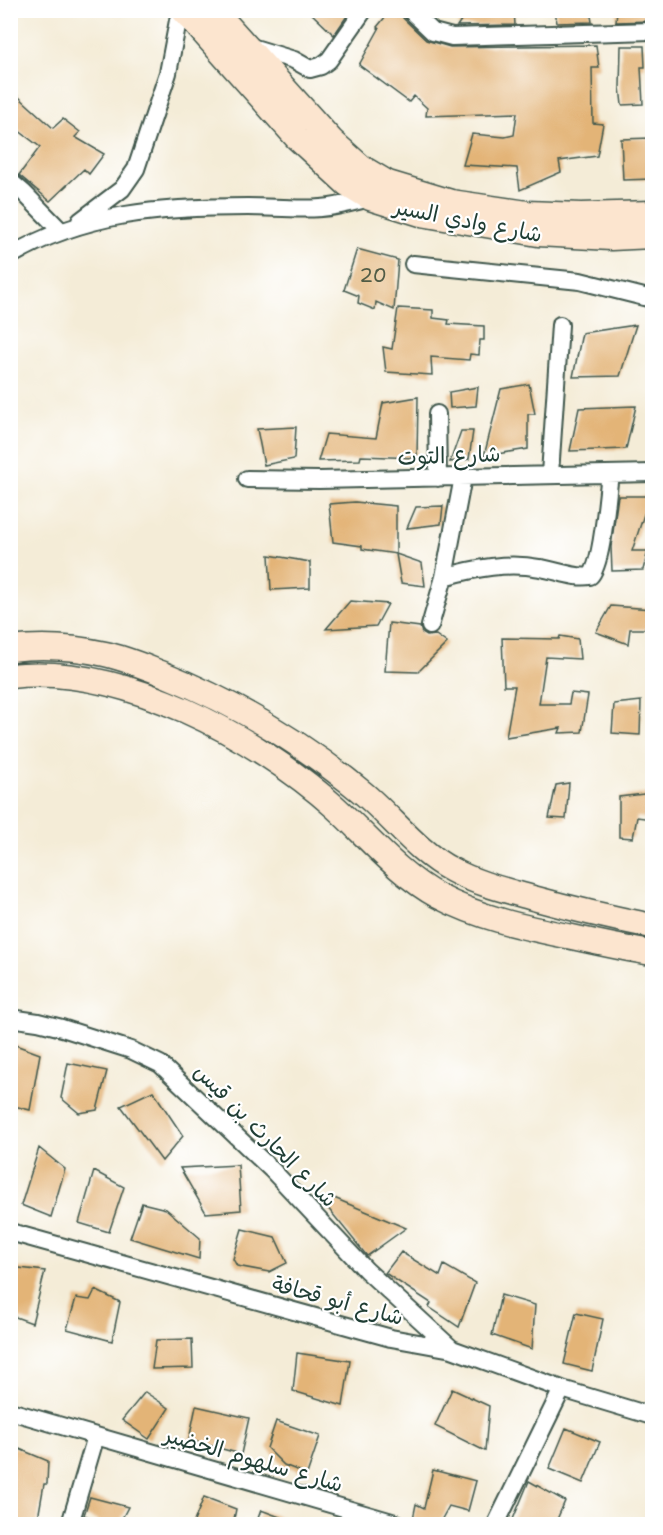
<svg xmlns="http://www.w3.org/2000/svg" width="663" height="1535" viewBox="0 0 663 1535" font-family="'Shantell Sans','Playpen Sans Arabic',sans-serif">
<rect width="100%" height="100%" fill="#fff"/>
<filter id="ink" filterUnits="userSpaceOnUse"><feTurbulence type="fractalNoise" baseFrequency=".0167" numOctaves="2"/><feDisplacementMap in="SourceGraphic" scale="12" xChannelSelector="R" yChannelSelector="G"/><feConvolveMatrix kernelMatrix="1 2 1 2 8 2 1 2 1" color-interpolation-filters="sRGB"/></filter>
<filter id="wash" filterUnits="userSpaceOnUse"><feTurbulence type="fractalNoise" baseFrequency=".008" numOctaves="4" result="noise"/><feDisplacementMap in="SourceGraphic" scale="24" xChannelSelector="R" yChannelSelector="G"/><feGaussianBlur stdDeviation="1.35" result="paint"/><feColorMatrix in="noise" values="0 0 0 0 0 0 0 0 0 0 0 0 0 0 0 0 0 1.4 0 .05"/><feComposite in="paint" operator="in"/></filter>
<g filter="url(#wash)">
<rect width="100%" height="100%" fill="#f4ecd7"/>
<g id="blocks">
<path fill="#e3b477" d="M308,10H351L334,35Z
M391,10H400L403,18L426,40L450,47L596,45L599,68H592L593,123L603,124L597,156L559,161L561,172L520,190L517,168L463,165L472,134L505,137L514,135L517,113L426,116L427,108L414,96L409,102L359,65L379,29L377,27Z
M468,10H514L515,25L457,26Z
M555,10H590L592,22L557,23Z
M617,10H652V21L616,22Z
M621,46H644L645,67H641L643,104L622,105L620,87Z
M10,89L53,128L63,119L80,132L75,137L104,154L89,174L84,169L50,201L19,175L40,147L10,124Z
M652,138V179L623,180L621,139Z
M357,249L398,260L394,310L376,302L375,310L358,303L359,296L344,290Z
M398,308L433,310V318L449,320L448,324L484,326V340H480L479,355L470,354L469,360L431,357L432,375L386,372L383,347L392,349Z
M636,325L620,376L573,377L582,333Z
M529,384L535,414H528V449L484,456L501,389Z
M478,387L476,406L450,408L449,392Z
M418,397L417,458L361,456L360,460L318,461L326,434L376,438L383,403Z
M636,406L626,449L570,451L579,408Z
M296,427L294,459L264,465L257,429Z
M461,431H473L469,459L450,462Z
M618,496H650L632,551H648L643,570L612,571L611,547Z
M355,502L396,506V554L362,549V546L333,542L329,504Z
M443,506L441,524L407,528L416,507Z
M396,554L422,563L425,586L401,583Z
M269,555L310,562V588L271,590Z
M350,601L388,604L376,626L326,629Z
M611,606L652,609V629H630L628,644L596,632Z
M389,623L420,627L422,633L427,636L436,635L447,643L418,672L385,671Z
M560,636L578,639L580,659L546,657L539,704H569L571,693L588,695L582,732L559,733L561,728L506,737L515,686H504L502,638L559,639Z
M641,701L640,735L612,733L614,704Z
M569,783L566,819L549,818L556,785Z
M652,793V819L637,817L633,838L619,837V797Z
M10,1043L40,1054L30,1110L10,1105Z
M68,1063L107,1071L97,1110L79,1113L61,1098Z
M153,1091L183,1136L162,1161L121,1106Z
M39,1148L65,1169L51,1217L21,1205Z
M238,1165L241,1210L206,1213L180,1168Z
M94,1171L124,1187L109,1232L79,1223Z
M334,1198L406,1228L367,1256L327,1207Z
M142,1203L166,1209L200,1238L199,1259L130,1238Z
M242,1229L275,1237L287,1263L269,1272L237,1266L233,1259Z
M401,1252L440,1276L444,1265L475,1283L459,1327L429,1307L431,1303L385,1273Z
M10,1267L45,1271L32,1323L10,1315Z
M95,1290L120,1302L112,1341L67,1329L76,1298L90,1300Z
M501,1295L535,1305L532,1349L492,1335Z
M576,1313L603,1319L592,1371L564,1364Z
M192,1339L193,1368L152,1369L156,1340Z
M297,1353L350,1361L343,1406L293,1391Z
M452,1389L489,1406L485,1451L435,1426Z
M145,1392L169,1408L149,1439L122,1420Z
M196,1406L249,1418L241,1454L189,1440Z
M276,1421L320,1436L307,1474L284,1465L267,1448Z
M566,1428L600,1442L583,1483L549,1469Z
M10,1445L48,1461L47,1484H44L37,1524H10Z
M433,1470L476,1481L468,1511L449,1506L439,1524H426L413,1519L416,1504L424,1508Z
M529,1481L565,1501L555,1524H511Z
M90,1497L128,1507L119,1524H104L84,1515Z
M204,1497L236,1509L233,1524H193Z
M261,1510L296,1523V1524H256Z"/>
</g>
</g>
<g filter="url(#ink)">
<use href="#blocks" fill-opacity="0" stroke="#3f574c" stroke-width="1.5"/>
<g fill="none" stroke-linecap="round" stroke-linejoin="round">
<defs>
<path id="street" d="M410,10L433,32L452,37L652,31
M248,46L294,60L310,69L321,66L329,60L364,10
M10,181L24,193L61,231
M80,221L122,189L136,169L168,73L180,10
M10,256C84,212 164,207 248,207C272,207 297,210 321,208C338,207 354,202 370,198
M413,264L580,281L652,299
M437,414L438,478
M550,474L560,325
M247,479L319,480L652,473
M444,577C476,568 507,562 540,568C556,570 575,579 590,576C603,564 607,494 610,474
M430,626L444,577L463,477
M10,1018L38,1022L62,1028L131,1050L160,1064L272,1170L366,1270L452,1349
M10,1232L362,1330L391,1338L452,1349L562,1389L652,1416
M10,1411L399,1524
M70,1524L96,1436
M496,1524L562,1389"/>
<path id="secondary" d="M183,10L297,138L347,184L370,198L421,214L538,234L611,238L652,236
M214,10L332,141L361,167L388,183L451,202L527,213L581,215L652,213
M10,649C42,645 74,647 105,654C124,658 143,666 161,673C233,702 303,743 363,793C393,818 417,852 452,870C478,884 505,890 533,898C573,909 612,918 652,926
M10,676C121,663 255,736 335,807C369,838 398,874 438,896C479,918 527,928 572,937C599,943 626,949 652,953"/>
</defs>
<use href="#street" stroke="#3f574c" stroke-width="20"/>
<use href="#secondary" stroke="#3f574c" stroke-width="27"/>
<use href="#street" stroke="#fff" stroke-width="16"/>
<use href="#secondary" stroke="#fce5cf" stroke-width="24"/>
</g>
</g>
<g text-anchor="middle" stroke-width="4.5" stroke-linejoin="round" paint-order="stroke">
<g font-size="20" fill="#505b45">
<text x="373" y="282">20</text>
</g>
<g font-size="22" fill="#1f3d34" stroke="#fff">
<text transform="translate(468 220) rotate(11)" y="8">شارع وادي السير</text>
<text transform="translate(449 455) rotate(-2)" y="8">شارع التوت</text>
<text transform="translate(266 1135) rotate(45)" y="8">شارع الحارث بن قيس</text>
<text transform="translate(338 1300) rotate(15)" y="8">شارع أبو قحافة</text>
<text transform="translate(254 1459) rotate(16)" y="8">شارع سلهوم الخضير</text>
</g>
</g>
<rect width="663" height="1535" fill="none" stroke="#fff" stroke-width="36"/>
</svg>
